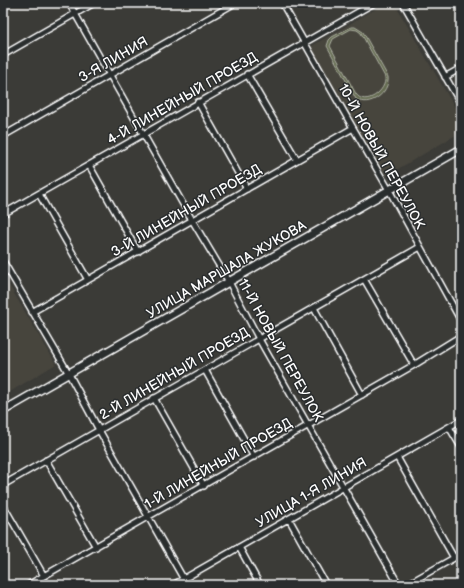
<svg xmlns="http://www.w3.org/2000/svg" width="464" height="588" viewBox="0 0 464 588" font-family="'Balsamiq Sans',sans-serif">
<rect width="100%" height="100%" fill="#3b3b37"/>
<filter id="ink" filterUnits="userSpaceOnUse"><feTurbulence type="fractalNoise" baseFrequency=".025" numOctaves="2"/><feDisplacementMap in="SourceGraphic" scale="8" xChannelSelector="R" yChannelSelector="G"/><feConvolveMatrix kernelMatrix="1 2 1 2 8 2 1 2 1" color-interpolation-filters="sRGB"/></filter>
<g filter="url(#ink)">
<path fill="#47453d" d="M386,3H394L461,118V132L386,176L310,47Z
M6,280L56,364L3,396V282Z"/>
<path fill="#636a4f" stroke="#b1b4a7" fill-rule="evenodd" d="M355,27L363,32L388,77C390,93 369,108 356,99L327,46L329,40L332,37L351,27ZM351,29L357,30L361,33L385,77C387,91 365,107 356,94L330,46L333,39Z"/>
<g fill="none" stroke-linecap="round" stroke-linejoin="round">
<defs>
<path id="street" d="M69,3L192,220L229,282L259,339L399,585
M282,3L353,128L389,190L461,321
M403,3L461,104
M3,55L94,3
M247,74L297,160
M445,77L461,68
M198,102L247,189
M3,136L235,3
M89,165L138,252
M39,194L88,280
M3,214L374,3
M3,261L69,374L99,430L187,585
M3,273L8,270
M364,279L414,365
M314,308L362,395
M32,312L353,128
M205,370L254,457
M154,398L204,486
M449,427L461,447
M397,457L454,558
M46,460L96,547
M3,485L420,247
M3,505L44,576
M289,519L326,585
M239,547L260,585
M28,585L414,365L461,336
M173,585L461,420
M406,585L461,554"/>
<path id="secondary" d="M3,411L461,149"/>
</defs>
<use href="#street" stroke="#fff" stroke-width="8"/>
<use href="#secondary" stroke="#fff" stroke-width="10"/>
<use href="#street" stroke="#2a2d2e" stroke-width="5"/>
<use href="#secondary" stroke="#2a2d2e" stroke-width="7"/>
</g>
</g>
<g text-anchor="middle" stroke-width="3" stroke-linejoin="round" paint-order="stroke">
<g font-size="14" fill="#fff" stroke="#2a2d2e">
<text transform="translate(113 59) rotate(-30)" y="5">3-Я ЛИНИЯ</text>
<text transform="translate(182 98) rotate(-30)" y="5">4-Й ЛИНЕЙНЫЙ ПРОЕЗД</text>
<text transform="translate(382 156) rotate(61)" y="5">10-Й НОВЫЙ ПЕРЕУЛОК</text>
<text transform="translate(186 210) rotate(-30)" y="5">3-Й ЛИНЕЙНЫЙ ПРОЕЗД</text>
<text transform="translate(226 269) rotate(-30)" y="5">УЛИЦА МАРШАЛА ЖУКОВА</text>
<text transform="translate(281 350) rotate(61)" y="5">11-Й НОВЫЙ ПЕРЕУЛОК</text>
<text transform="translate(174 373) rotate(-30)" y="5">2-Й ЛИНЕЙНЫЙ ПРОЕЗД</text>
<text transform="translate(218 463) rotate(-30)" y="5">1-Й ЛИНЕЙНЫЙ ПРОЕЗД</text>
<text transform="translate(311 492) rotate(-30)" y="5">УЛИЦА 1-Я ЛИНИЯ</text>
</g>
</g>
<rect width="464" height="588" fill="none" stroke="#2a2d2e" stroke-width="16"/>
<rect x="8" y="8" width="448" height="572" fill="none" stroke="#fff" stroke-width="1.5" filter="url(#ink)"/>
</svg>
